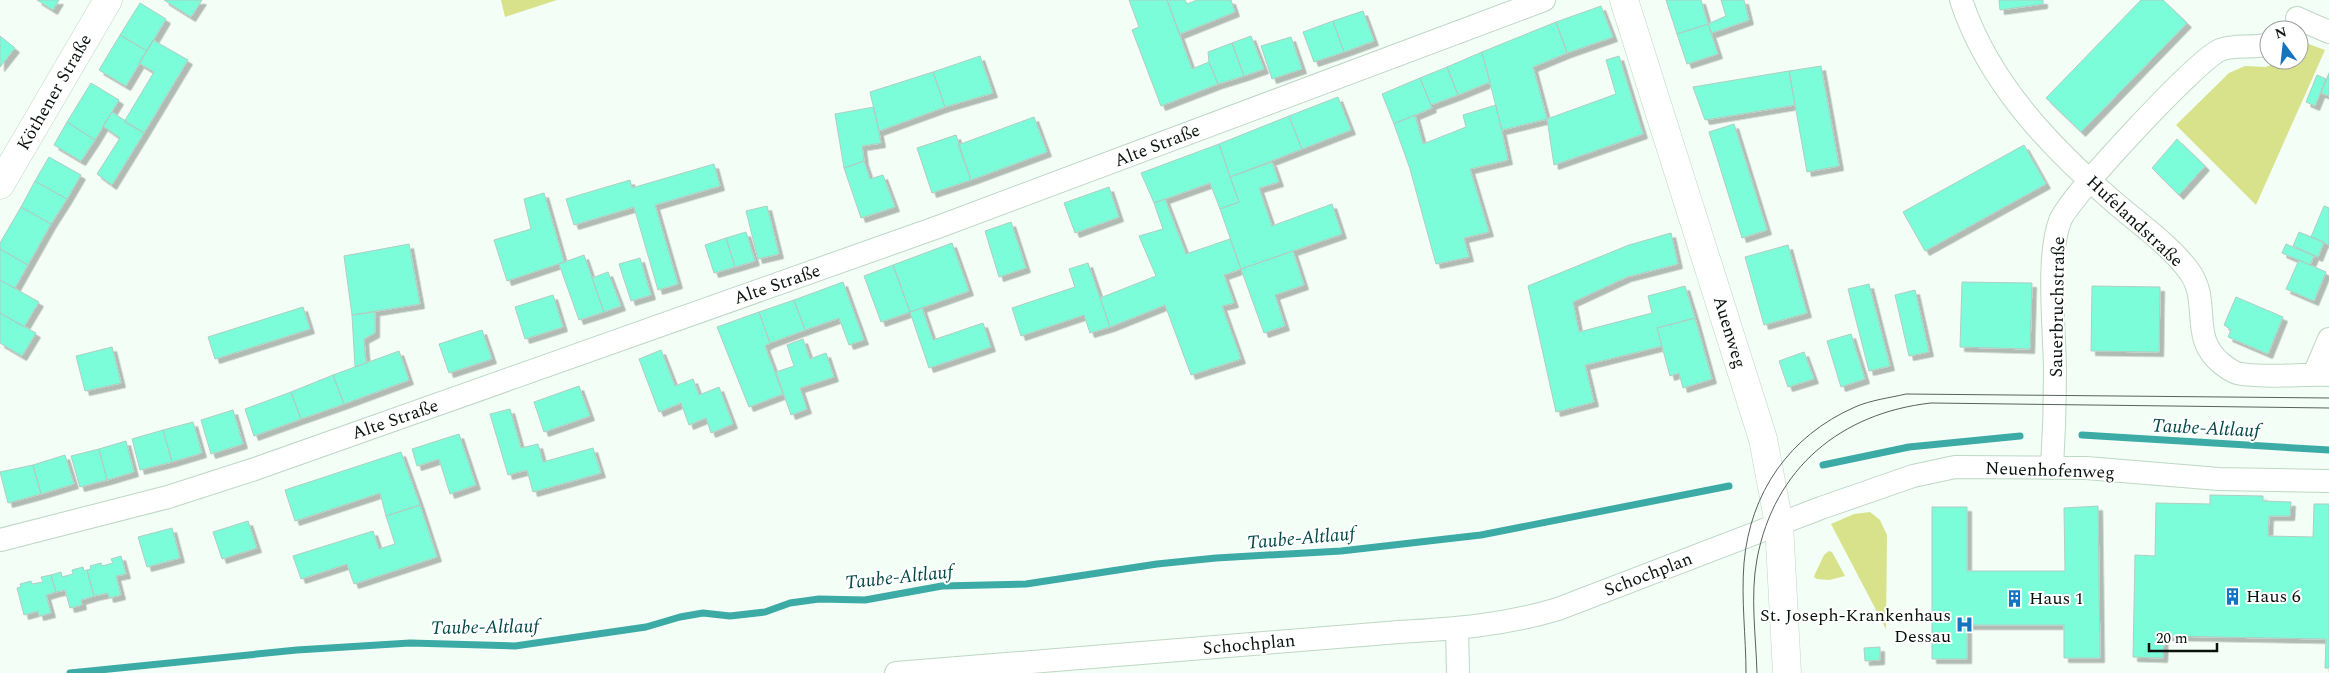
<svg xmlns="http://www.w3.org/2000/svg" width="2329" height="673" viewBox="0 0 2329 673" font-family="Spectral,serif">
<defs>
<filter id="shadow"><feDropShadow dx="4.5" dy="4.5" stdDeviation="0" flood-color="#0004"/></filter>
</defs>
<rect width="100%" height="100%" fill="#f3fef6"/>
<path fill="#d7e28b" d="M501,0H557L505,17Z
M2306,43L2325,50L2256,205L2176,125L2229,73L2245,66L2266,67L2282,60H2299V49Z
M1870,512L1880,520L1887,535L1886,629L1831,524L1854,514Z
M1829,551L1832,552L1845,576L1829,580L1817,579L1814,577L1815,574L1824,555Z"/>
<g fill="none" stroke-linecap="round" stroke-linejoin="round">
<path stroke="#3caba5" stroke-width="7" d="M2082,435L2329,450
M1823,465L1909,447L2020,436
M70,673L297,650L410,643L515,646L646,627L680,617L703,613L730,616L765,612L790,603L819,599L865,600L942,586L1026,584L1157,564L1216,558L1341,551L1481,535L1729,486"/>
</g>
<path fill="#7cfdd9" stroke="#adcec3" filter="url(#shadow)" d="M37,0H59L53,10Z
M164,0H202L191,17Z
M1129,0H1167L1192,69L1209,62L1218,84L1161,106L1132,30L1139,27Z
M1167,0H1185L1187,4L1197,0H1231L1235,12L1180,34Z
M1666,0H1701L1708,24L1677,34Z
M1721,0H1744L1749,20L1712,33L1708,24L1726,16Z
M1999,0H2043V4L2000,10Z
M2141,0H2163L2187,23L2081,132L2046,98Z
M140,3L166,19L147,51L120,35Z
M1601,6L1613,37L1567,53L1556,22Z
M1363,11L1374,41L1344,52L1333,21Z
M1333,21L1344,52L1314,62L1303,32Z
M1556,22L1567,53L1533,67L1547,119L1502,130L1482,52Z
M1708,24L1718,54L1687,64L1677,34Z
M120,35L147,51L126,86L99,70Z
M0,36L15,48L0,67Z
M1251,36L1264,69L1244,76L1232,43Z
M1291,37L1302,69L1272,79L1261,46Z
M153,40L188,60L144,133L124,122L154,72L139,63Z
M1232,43L1244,76L1218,84L1209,62L1208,52Z
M1482,52L1490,82L1458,95L1447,67Z
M980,56L993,93L945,107L933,72Z
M1619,56L1643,134L1554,165L1547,119L1616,94L1606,60Z
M1821,66L1839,166L1807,172L1789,71Z
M1447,67L1458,95L1431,105L1420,78Z
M1789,71L1795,105L1705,120L1693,87Z
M933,72L945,107L879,131L870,92Z
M2329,73V96L2321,93Z
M2317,75L2326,79L2315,106L2306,102Z
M1420,78L1432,108L1394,124L1382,94Z
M91,83L119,100L95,140L67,122Z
M1338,97L1351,130L1302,149L1289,116Z
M1496,105L1508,160L1470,169L1489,232L1464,238L1469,257L1436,264L1410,169L1394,124L1415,115L1423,144L1466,127L1463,115Z
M874,107L881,143L862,146L864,161L844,168L835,114Z
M112,112L144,133L112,185L97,174L120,138L103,126Z
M1289,116L1302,149L1230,177L1219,144Z
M1034,117L1047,152L971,180L958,145Z
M67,122L95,140L81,161L54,145Z
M1734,124L1767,230L1742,238L1709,132Z
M956,135L971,180L932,193L917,148Z
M2177,139L2205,166L2179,195L2152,168Z
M1219,144L1239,202L1220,209L1210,183L1154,203L1141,173Z
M2024,145L2046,184L1925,251L1903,212Z
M49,157L81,175L67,199L35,181Z
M864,161L870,179L883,175L895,207L861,218L844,168Z
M1272,162L1279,182L1259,188L1272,226L1332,204L1342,234L1241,269L1220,209L1239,202L1230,177Z
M714,164L720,186L655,205L678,284L658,290L634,207L574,225L566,199L630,180L632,188Z
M35,181L67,199L51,224L21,207Z
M1109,187L1119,217L1075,233L1064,203Z
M544,193L564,262L507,281L494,240L531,229L524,199Z
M1165,199L1186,254L1230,239L1241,269L1224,275L1234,303L1222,306L1241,359L1191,375L1165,305L1110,327L1100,298L1156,276L1139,236L1163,229L1154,203Z
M767,206L779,254L758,259L746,211Z
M2324,206L2329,208V245L2311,237Z
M21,207L51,224L28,265L0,249V243Z
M1011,222L1026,268L999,277L985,231Z
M746,232L755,261L735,267L726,238Z
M2299,232L2324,242L2318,257L2293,246Z
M1671,233L1678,264L1627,277L1573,302L1579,332L1652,313L1648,296L1685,286L1695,318L1657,328L1662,346L1585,365L1594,402L1556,412L1528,286L1629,245Z
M726,238L735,267L714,273L705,245Z
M952,243L969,291L910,312L893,265Z
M409,244L420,304L352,315L344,256Z
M2286,244L2314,256L2310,265L2282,253Z
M1788,245L1807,313L1764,325L1745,257Z
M0,249L28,265L15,288L0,280Z
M1293,251L1304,285L1275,295L1285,326L1264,333L1241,269Z
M584,255L604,312L579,320L559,264Z
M640,258L651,295L631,301L619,264Z
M2299,260L2326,272L2314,301L2286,289Z
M1088,263L1110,327L1090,333L1084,315L1021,336L1012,308L1075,287L1069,269Z
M893,265L910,312L881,322L864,276Z
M608,272L621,306L604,312L592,278Z
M0,280L39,302L24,327L0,313Z
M843,282L864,340L849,345L839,318L805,330L794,300Z
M1962,282L2032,283L2030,349L1960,347Z
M1869,284L1890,366L1869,371L1848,289Z
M2092,286L2160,287L2159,352L2091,351Z
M1915,290L1929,352L1909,356L1895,295Z
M553,295L563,327L525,339L515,307Z
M2236,297L2283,317L2268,354L2228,337L2231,330L2224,325Z
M794,300L805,330L770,343L759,312Z
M303,307L310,329L215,359L208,337Z
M922,308L933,340L983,323L991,347L929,368L910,312Z
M375,312V333L364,339L366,363L355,367L352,315Z
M759,312L770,343L765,346L783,394L749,407L717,327Z
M0,313L36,333L22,356L0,343Z
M1695,318L1712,379L1683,388L1679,373L1670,376L1657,328Z
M482,330L492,359L449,373L439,344Z
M1851,334L1865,379L1841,387L1827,341Z
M803,339L810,359L826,353L834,377L800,388L807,409L791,415L776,372L794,366L787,345Z
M112,347L121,383L85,391L76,356Z
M661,350L675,386L693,379L699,395L719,387L733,424L711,433L706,418L689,425L681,403L659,412L639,359Z
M399,351L409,380L344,404L333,375Z
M1804,352L1814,379L1788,387L1779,361Z
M333,375L344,404L301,419L291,392Z
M579,386L590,416L544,432L534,402Z
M291,392L301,419L254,436L245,409Z
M510,409L521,448L538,444L543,462L593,448L601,473L533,492L527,470L508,475L490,414Z
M233,410L243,444L211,454L201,420Z
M193,422L202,453L172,462L163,430Z
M163,430L172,462L140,470L132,439Z
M459,434L476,485L450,494L439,459L417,466L412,449Z
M126,441L134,472L107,480L99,449Z
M99,449L107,480L80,487L71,456Z
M401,452L420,505L386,516L380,493L295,521L285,490Z
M65,455L74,484L41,494L33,465Z
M33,465L41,494L8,503L0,472Z
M2210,495L2263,496V501L2291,502L2290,516H2269L2268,536L2313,537L2314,504H2329V668H2325L2326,639L2164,636L2163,658L2133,657L2135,555L2155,556L2156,503L2210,504Z
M420,505L437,557L354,584L347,564L301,579L293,556L373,531L379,549L395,544L386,516Z
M2098,506L2100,658H2064V625H1967V659H1932V507H1967V571H2065L2064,508Z
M248,521L257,548L222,559L213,532Z
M172,528L180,558L147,567L138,537Z
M121,556L126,574L116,576L121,595L109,598L108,593L94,596L87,570L91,569L90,566L101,563L102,566L113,563L111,559Z
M83,567L84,571L87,570L94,596L81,600L82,605L70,608L65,590L56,592L51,575L61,572L62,577L73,574L72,570Z
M51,575L56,592L46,595L51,613L39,616L38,611L24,615L17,588L21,587L20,584L31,581L32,584L43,582L41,577Z
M1880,647V660L1865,661L1864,648Z"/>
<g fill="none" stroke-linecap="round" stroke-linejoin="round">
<defs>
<path id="minor" d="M1961,0C1988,82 2050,147 2114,202C2138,223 2170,245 2189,271C2212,302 2188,337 2222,364C2227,368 2236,374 2242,374C2267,378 2303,374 2329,375
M2297,18L2329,32
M2314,374L2329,339
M2052,468C2054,436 2055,404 2055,373C2055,332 2046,258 2060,221C2068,198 2198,59 2220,50C2236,44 2253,49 2269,44
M0,540L168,497L255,469L938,227L1544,0
M1457,629L1458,673
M896,673L1399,632C1454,629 1505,625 1558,609L1821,508L1913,476L1955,467L2086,468L2219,479L2329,481"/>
<path id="secondary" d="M1624,0L1763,439L1779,524L1787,673
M0,185L108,0"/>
</defs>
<use href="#minor" stroke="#bdd8c4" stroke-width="24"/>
<use href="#secondary" stroke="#bdd8c4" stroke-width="29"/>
<use href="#minor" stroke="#fff" stroke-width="22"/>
<use href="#secondary" stroke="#fff" stroke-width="28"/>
<path stroke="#58625b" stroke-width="1" d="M1746,673C1746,636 1741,600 1744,563C1750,493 1789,436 1855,407C1871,400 1889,398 1906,394L2329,398
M1757,673C1756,636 1750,596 1757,559C1774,468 1841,413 1931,403L2329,408"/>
</g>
<defs>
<symbol id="building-bare" viewBox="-9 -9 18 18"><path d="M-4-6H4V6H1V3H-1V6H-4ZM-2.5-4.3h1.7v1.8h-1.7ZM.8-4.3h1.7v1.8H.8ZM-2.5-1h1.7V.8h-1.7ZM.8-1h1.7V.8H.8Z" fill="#1474c0" stroke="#fff" stroke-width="2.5" paint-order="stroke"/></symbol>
<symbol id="hospital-bare" viewBox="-9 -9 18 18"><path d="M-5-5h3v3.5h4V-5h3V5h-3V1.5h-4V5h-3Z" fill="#1474c0" stroke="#fff" stroke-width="2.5" paint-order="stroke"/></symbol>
</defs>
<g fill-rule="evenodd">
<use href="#building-bare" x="2220" y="584" width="25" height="25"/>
<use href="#building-bare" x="2002" y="586" width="25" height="25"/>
<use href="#hospital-bare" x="1952" y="612" width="25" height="25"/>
</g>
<g text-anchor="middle" stroke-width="4" stroke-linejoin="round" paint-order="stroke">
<g font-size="18" fill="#09130c" stroke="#fff">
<text transform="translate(54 92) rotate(-60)" y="6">Köthener Straße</text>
<text transform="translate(1157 145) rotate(-21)" y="6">Alte Straße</text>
<text transform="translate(2135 221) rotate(43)" y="6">Hufelandstraße</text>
<text transform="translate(777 284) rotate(-19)" y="6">Alte Straße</text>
<text transform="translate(2057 307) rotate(-89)" y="6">Sauerbruchstraße</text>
<text transform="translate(1730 332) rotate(73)" y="6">Auenweg</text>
<text transform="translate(395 419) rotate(-19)" y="6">Alte Straße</text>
<text transform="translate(2050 470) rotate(2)" y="6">Neuenhofenweg</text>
<text transform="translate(1648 574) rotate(-21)" y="6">Schochplan</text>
<text transform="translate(1249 644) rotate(-5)" y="6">Schochplan</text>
</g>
<g font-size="18" fill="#09130c" stroke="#fff" text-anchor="start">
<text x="2246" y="602">Haus 6</text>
<text x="2029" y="604">Haus 1</text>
<text x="1951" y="621" text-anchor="end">St. Joseph-Krankenhaus<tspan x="1951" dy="21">Dessau</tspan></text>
</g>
<g font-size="19" font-style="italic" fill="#004947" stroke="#fff">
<text transform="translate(2206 427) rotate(3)" y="7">Taube-Altlauf</text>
<text transform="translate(1301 537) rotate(-5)" y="7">Taube-Altlauf</text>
<text transform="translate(899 576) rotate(-6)" y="7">Taube-Altlauf</text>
<text transform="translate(485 626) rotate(-1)" y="7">Taube-Altlauf</text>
</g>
</g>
<g transform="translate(2284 45) rotate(345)"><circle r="24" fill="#ffffff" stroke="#9da19e"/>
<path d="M0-4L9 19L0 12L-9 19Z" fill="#1474c0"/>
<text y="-8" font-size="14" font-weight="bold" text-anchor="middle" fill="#09130c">N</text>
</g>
<path d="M2149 643v8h68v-8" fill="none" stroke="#09130c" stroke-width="2.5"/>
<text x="2156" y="643" font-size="15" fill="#09130c" stroke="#ffffff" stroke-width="4" paint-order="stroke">20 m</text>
</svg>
